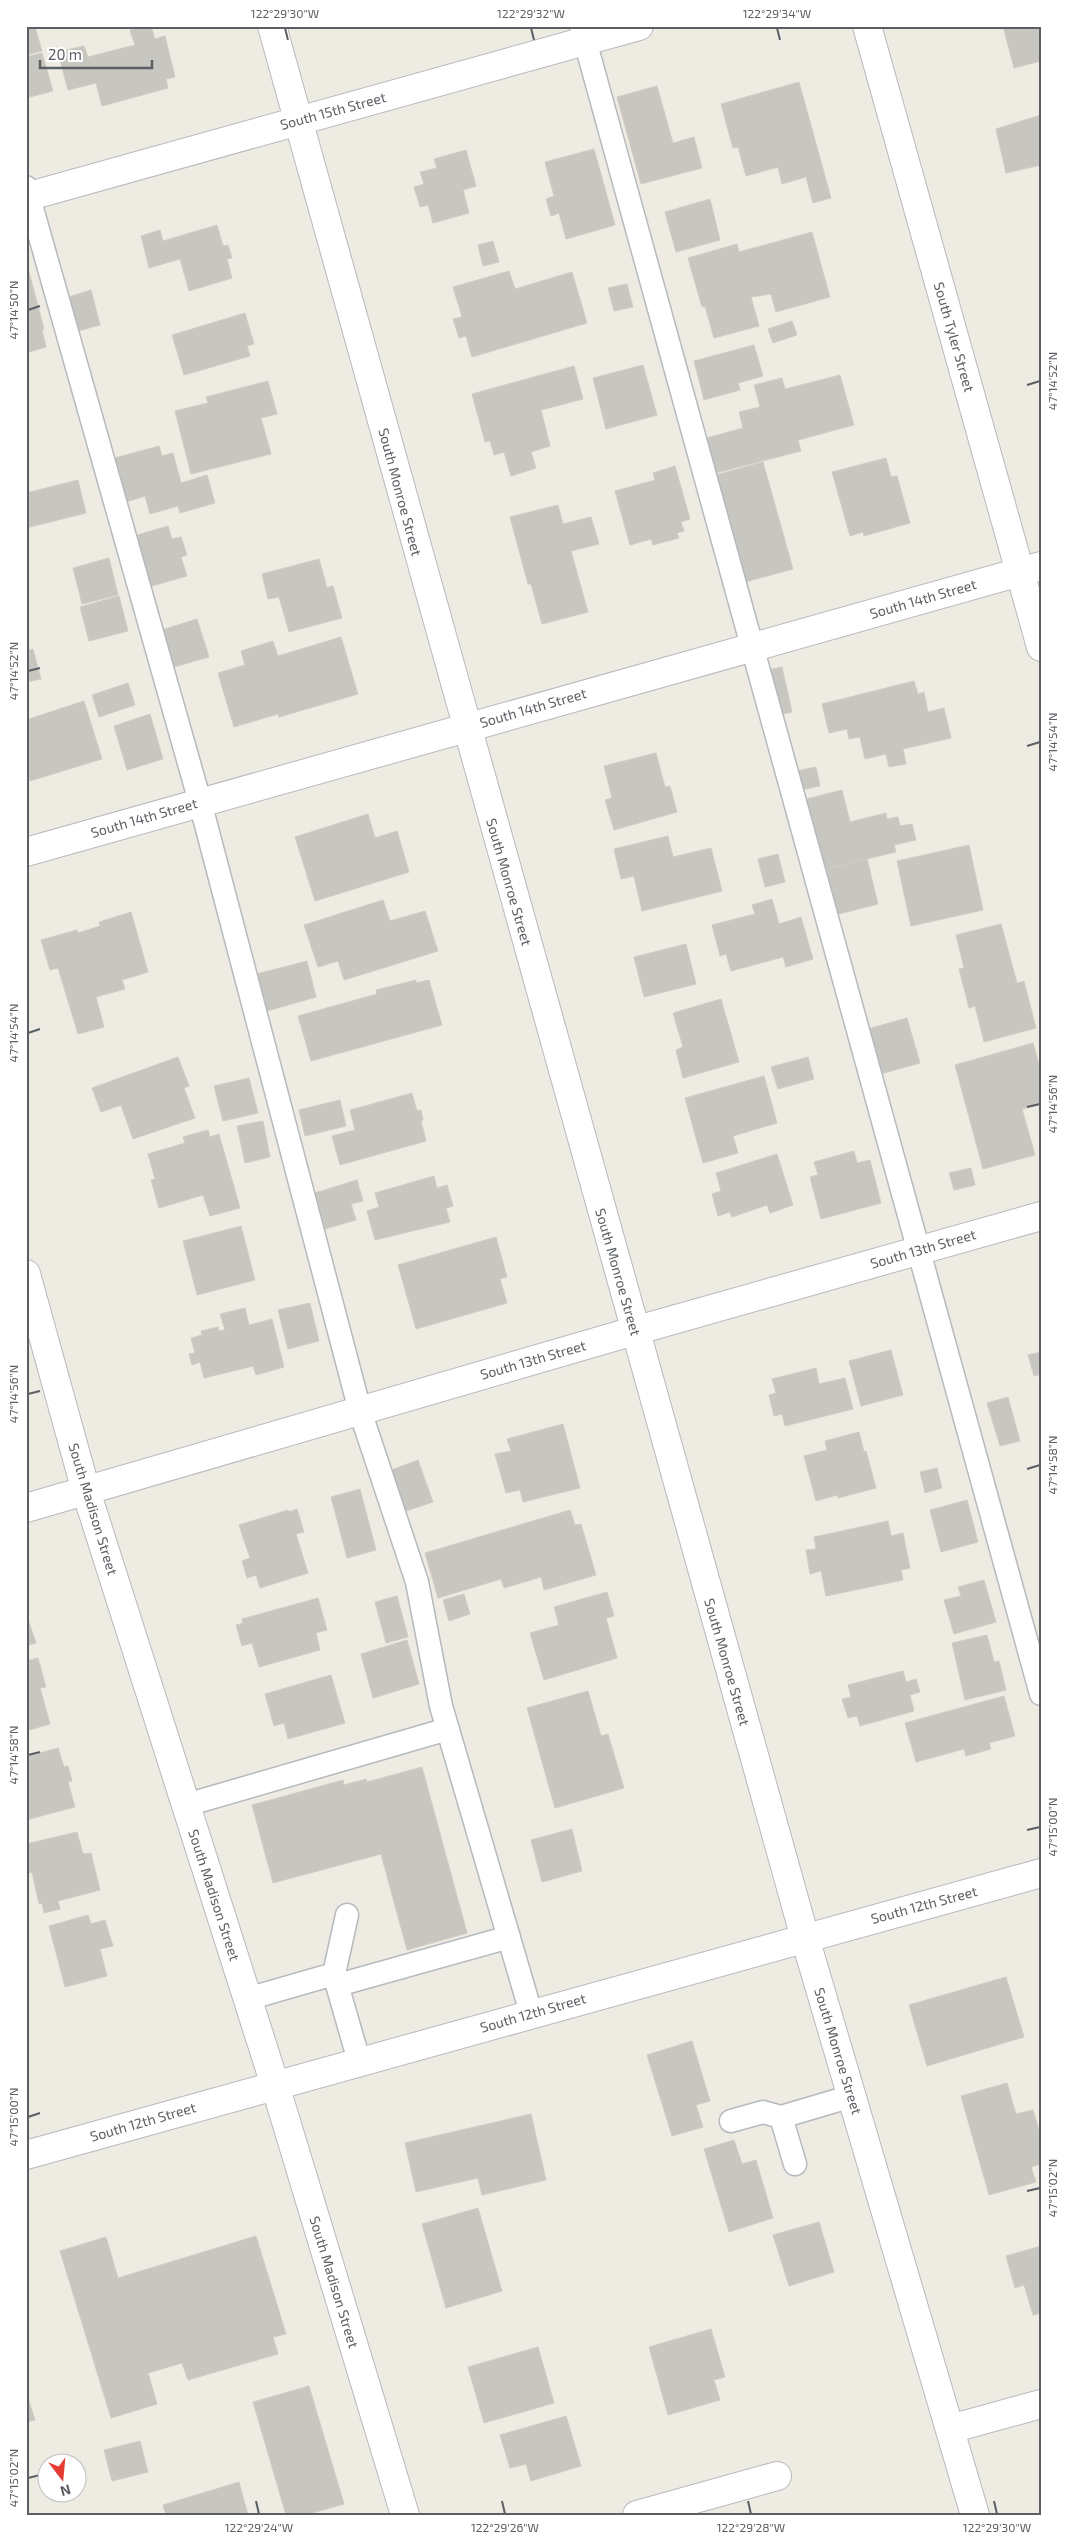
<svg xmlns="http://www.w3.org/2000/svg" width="1067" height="2541" viewBox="0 0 1067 2541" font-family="'Exo 2',sans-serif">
<rect width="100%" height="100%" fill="#eeebe3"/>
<path fill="#c8c6c0" stroke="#d2ccc2" d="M26,26H37L35,27L42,51L26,55Z
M144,26H151L155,39L165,36L175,77L166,79L168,88L102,106L96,83L68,90L58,52L84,46L88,57L135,45L130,30Z
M1003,26H1041V61L1014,68Z
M42,53L53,91L26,98V57Z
M799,82L831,198L813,203L806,177L782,184L778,167L746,176L738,147L733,148L721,104Z
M657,86L673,143L694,137L702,168L641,184L617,97Z
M1041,115V165L1006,173L996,129Z
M594,149L615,225L566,239L559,213L551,216L546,199L554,196L545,162Z
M466,150L476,186L463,190L469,213L433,223L428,205L420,207L414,187L424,184L420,172L437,168L434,159Z
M710,199L720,240L676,252L665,212Z
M217,225L223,246L228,245L232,258L227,259L232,278L189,291L180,259L149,268L141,236L160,230L163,241Z
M812,232L830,297L776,312L771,294L751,297L759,326L714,338L705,306L702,307L688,258L737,244L739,252Z
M493,241L499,262L483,266L478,245Z
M509,271L515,289L572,272L587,323L472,357L466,336L459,338L453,319L462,317L453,287Z
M26,272H29L44,329L42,330L46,347L26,353Z
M627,284L633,307L614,311L608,288Z
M91,290L100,325L74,332L65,298Z
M245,313L254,344L247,346L250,356L184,375L172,335Z
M792,321L797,335L773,343L768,329Z
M754,345L763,376L738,383L740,390L704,400L694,361Z
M643,365L657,415L606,429L593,378Z
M574,366L583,399L541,410L550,446L531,452L536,468L511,476L504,452L494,455L490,441L485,442L472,394Z
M840,375L854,425L798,440L801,451L716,473L707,438L743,428L739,412L760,407L754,385L782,378L785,389Z
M268,381L277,414L261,418L271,454L191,474L175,411L208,403L206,397Z
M159,446L162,456L173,453L181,483L207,475L215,503L180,513L178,506L150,514L145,496L123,503L111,459Z
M886,458L891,477L897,476L910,523L864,536L863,532L850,536L832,472Z
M763,462L793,569L745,582L716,475Z
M675,466L690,519L681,522L684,531L677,533L679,538L653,545L651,539L630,545L615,491L655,480L653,473Z
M78,480L86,513L26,528V493Z
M558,505L563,524L591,517L599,544L571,551L588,612L542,624L531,584H528L510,517Z
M168,526L172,539L181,537L187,555L181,557L187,576L148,587L134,536Z
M109,558L118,595L82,604L73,568Z
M319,559L327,588L333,586L342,618L289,632L279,597L268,599L262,574Z
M119,596L128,631L89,641L80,607Z
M197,619L209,657L174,667L162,630Z
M341,637L358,694L279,717L278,714L234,727L218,673L245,665L241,651L273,641L278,656Z
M33,649L41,679L26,682V651Z
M782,667L792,712L778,715L768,670Z
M914,681L918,694L924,692L928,712L944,708L951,738L903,749L906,764L889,767L886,754L865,759L860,737L849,739L847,729L829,733L822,704Z
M128,683L135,705L99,717L92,695Z
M84,701L102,759L30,781L26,769V720Z
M150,714L163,759L127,770L114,726Z
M656,753L665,787L670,786L677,812L614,830L605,800L612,798L604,766Z
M816,767L820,786L796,791L792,772Z
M842,790L850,822L886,813L887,819L898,817L900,826L912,824L916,840L894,845L896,852L820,870L803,800Z
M368,814L375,838L397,831L409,872L315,901L295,837Z
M668,836L673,857L711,848L722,891L642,911L634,876L621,879L614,849Z
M969,845L983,910L911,926L897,861Z
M778,854L785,882L765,887L758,859Z
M867,859L878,904L831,916L820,870Z
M772,899L779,924L801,917L813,959L786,967L783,957L731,971L726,954L720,956L712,925L755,914L752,905Z
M383,900L390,921L425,911L438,951L344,980L338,961L318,967L304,925Z
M131,912L148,972L122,980L125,989L96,997L104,1027L78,1034L58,968L50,970L41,940L77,930L78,933L100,926L99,922Z
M1001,924L1017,983L1024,981L1036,1028L984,1042L975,1006L969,1008L959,969L964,968L956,935Z
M686,944L696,984L644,997L634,957Z
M307,961L316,997L267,1011L257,974Z
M416,980V983L429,980L442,1025L311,1061L298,1016L377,994L376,990Z
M721,999L739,1062L683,1078L676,1050L683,1047L673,1013Z
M907,1018L920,1063L877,1075L864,1030Z
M1033,1043L1041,1072V1104L1022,1109L1035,1155L983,1169L955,1065Z
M178,1057L189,1086L184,1088L195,1118L133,1139L121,1105L101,1112L92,1088Z
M808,1057L814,1079L778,1089L771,1067Z
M764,1076L777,1123L733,1136L738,1153L703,1163L685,1098Z
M249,1078L258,1113L223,1121L214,1086Z
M412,1093L417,1111L421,1110L423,1120L421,1121L426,1141L340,1165L332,1136L355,1130L350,1110Z
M340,1100L346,1126L305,1136L299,1110Z
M263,1121L270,1157L245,1163L237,1126Z
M208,1130L210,1137L219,1134L240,1208L210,1216L203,1195L159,1208L151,1180L155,1179L148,1154L185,1143L183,1137Z
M854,1151L857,1163L870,1160L881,1203L821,1219L810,1177L818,1175L814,1162Z
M777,1154L793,1205L770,1213L767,1205L732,1217L730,1212L718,1216L712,1194L721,1191L716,1173Z
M971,1168L975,1185L954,1190L949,1173Z
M434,1176L437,1188L447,1185L453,1206L446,1208L450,1222L375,1240L367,1211L379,1207L375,1193Z
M357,1180L363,1201L351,1204L356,1220L325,1229L315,1193Z
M241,1226L255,1280L197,1295L183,1241Z
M496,1237L507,1277L500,1279L507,1303L416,1329L398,1265Z
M310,1303L319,1341L288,1349L278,1310Z
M245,1308L249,1325L272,1319L284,1367L256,1375L253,1366L204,1378L200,1362L192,1365L189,1354L195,1353L191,1338L202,1335L201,1331L218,1327L219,1331L225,1330L220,1314Z
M891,1350L903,1395L861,1406L849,1361Z
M1041,1352V1374L1034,1376L1028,1355Z
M816,1368L819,1384L845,1378L853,1409L785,1426L782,1414L774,1416L769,1395L776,1393L772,1379Z
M1008,1397L1020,1441L1000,1446L987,1403Z
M563,1424L580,1488L523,1502L520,1490L506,1493L495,1454L511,1451L507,1439Z
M859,1432L864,1452L866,1451L876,1488L838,1498L837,1495L816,1501L804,1456L827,1450L825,1441Z
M418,1460L433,1502L400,1513L386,1472Z
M937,1468L942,1488L925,1493L920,1472Z
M360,1489L376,1550L347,1558L331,1497Z
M967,1500L978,1542L941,1552L930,1510Z
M297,1509L304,1532L296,1534L308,1573L260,1588L256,1575L247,1578L242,1561L250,1558L239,1525L288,1510L289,1512Z
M570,1510L575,1525L581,1524L596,1575L544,1590L541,1577L504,1588L501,1579L438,1598L425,1553Z
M888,1521L891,1536L903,1533L910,1568L901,1570L903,1580L826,1596L821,1571L810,1574L806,1550L816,1549L814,1537Z
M984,1580L996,1622L954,1634L944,1600L961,1596L958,1587Z
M607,1592L614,1616L606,1618L617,1658L544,1680L530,1633L559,1625L554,1607Z
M464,1594L470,1614L449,1621L443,1600Z
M397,1596L408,1637L386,1643L375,1602Z
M318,1598L327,1630L316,1633L320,1650L259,1667L252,1643L242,1646L236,1625L243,1623L242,1619Z
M26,1614L36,1643L26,1646Z
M987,1635L994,1662L999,1661L1006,1690L965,1700L952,1643Z
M407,1640L419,1684L373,1698L361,1654Z
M38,1658L46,1687L40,1688L50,1724L26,1731V1661Z
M903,1671L906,1682L916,1679L920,1692L910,1695L914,1711L860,1726L857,1716L848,1718L842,1699L851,1697L848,1685Z
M331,1675L345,1723L288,1739L284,1723L274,1726L265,1694Z
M588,1691L601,1736L608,1734L624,1788L555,1808L527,1708Z
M1004,1696L1015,1736L989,1743L991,1749L966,1756L964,1749L916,1762L905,1723Z
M58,1748L64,1767L68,1766L72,1781L68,1782L75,1807L26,1820V1757Z
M422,1767L467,1933L407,1950L381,1854L273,1883L252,1805L343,1780L344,1785L366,1779L367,1782Z
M572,1829L582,1871L542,1882L531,1840Z
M77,1832L83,1854L91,1853L100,1890L58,1901L60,1909L44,1913L42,1903L39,1904L32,1872L26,1874V1844Z
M88,1915L91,1924L105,1920L113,1946L100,1949L107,1976L65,1987L49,1926Z
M1006,1977L1024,2037L927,2066L909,2005Z
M692,2041L710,2101L696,2105L703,2127L672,2136L647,2055Z
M1007,2083L1016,2114L1033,2110L1041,2137V2164L1031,2167L1036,2182L989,2195L961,2096Z
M531,2114L546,2180L482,2195L478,2178L416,2192L405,2143Z
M734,2140L742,2164L756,2160L773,2218L729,2232L704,2149Z
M478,2208L502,2291L446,2308L422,2224Z
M819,2222L834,2272L789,2286L773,2235Z
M256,2236L286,2334L273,2337L278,2354L188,2380L182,2363L148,2373L157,2404L111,2418L60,2251L106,2237L118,2278Z
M1041,2246V2313L1033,2315L1024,2285L1015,2288L1006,2256Z
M711,2329L725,2377L714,2380L720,2400L668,2415L649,2347Z
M538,2347L554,2403L484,2423L468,2367Z
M309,2386L344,2504L305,2515H286L253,2402Z
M26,2392L35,2420L26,2422Z
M566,2416L581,2466L531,2481L526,2464L510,2468L500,2435Z
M140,2441L148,2472L112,2481L104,2450Z
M239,2482L248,2515H166L163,2505Z"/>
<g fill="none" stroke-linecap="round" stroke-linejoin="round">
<defs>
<path id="service" d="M581,26L1041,1694
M26,187L200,802L360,1411L417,1582L441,1706L531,2013
M186,1805L448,1729
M334,1974L347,1915
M338,1985L509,1937
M247,1999L334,1974L359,2061
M781,2117L795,2164
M731,2121L763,2112L781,2117L852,2096"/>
<path id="minor" d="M272,26L805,1938L975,2515
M867,26L1041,647
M26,197L639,26
M26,852L1041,566
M26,1274L86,1491L275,2085L405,2515
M26,1508L634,1331L1041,1216
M950,2429L1041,2404
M637,2515L777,2476"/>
<path id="secondary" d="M26,2155L1041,1873"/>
</defs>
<use href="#service" stroke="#b6b9bd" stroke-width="25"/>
<use href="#minor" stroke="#b6b9bd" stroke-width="30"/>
<use href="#secondary" stroke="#b5b8bd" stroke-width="30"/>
<use href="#service" stroke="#fff" stroke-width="22"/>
<use href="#minor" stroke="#fff" stroke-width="28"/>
<use href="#secondary" stroke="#fff" stroke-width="28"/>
</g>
<path fill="none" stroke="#5b5f63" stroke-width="2" d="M285,28L288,40M531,28L534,40M777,28L780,40M28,310L40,306M1027,385L1040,381M28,671L40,668M1027,746L1040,742M28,1033L40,1029M1027,1107L1040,1104M28,1394L40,1391M1027,1469L1040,1465M28,1755L40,1752M1027,1830L1040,1827M28,2117L40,2113M1027,2191L1040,2188M28,2478L40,2475M256,2501L259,2514M502,2501L505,2514M748,2501L751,2514M994,2501L997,2514"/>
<g text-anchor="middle" stroke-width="4" stroke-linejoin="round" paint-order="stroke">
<g font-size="14" fill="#5b5f63" stroke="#fff">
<text transform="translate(333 111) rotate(-15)" y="5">South 15th Street</text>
<text transform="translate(954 337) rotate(74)" y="5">South Tyler Street</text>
<text transform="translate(400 492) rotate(75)" y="5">South Monroe Street</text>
<text transform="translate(923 599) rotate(-16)" y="5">South 14th Street</text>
<text transform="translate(533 708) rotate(-16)" y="5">South 14th Street</text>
<text transform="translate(144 818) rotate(-16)" y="5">South 14th Street</text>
<text transform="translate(509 882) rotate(74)" y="5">South Monroe Street</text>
<text transform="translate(923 1249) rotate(-16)" y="5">South 13th Street</text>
<text transform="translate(618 1272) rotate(74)" y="5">South Monroe Street</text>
<text transform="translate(533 1360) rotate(-16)" y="5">South 13th Street</text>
<text transform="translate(93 1509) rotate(73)" y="5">South Madison Street</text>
<text transform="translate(727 1662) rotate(74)" y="5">South Monroe Street</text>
<text transform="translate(214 1895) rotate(72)" y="5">South Madison Street</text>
<text transform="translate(924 1905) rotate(-15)" y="5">South 12th Street</text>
<text transform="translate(533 2013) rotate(-16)" y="5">South 12th Street</text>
<text transform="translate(838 2051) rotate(73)" y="5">South Monroe Street</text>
<text transform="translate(143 2122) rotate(-16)" y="5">South 12th Street</text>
<text transform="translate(334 2282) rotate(73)" y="5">South Madison Street</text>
</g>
</g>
<rect width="1067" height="2541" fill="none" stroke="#ffffff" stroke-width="55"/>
<g transform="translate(62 2478) rotate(164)"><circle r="24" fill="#ffffff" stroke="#bdbfc1"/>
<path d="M0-4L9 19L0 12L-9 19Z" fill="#e43b33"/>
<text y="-8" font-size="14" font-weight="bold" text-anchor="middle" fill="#5b5f63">N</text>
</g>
<path d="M40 60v8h112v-8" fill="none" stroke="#5b5f63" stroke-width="2.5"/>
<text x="48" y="60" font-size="15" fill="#5b5f63" stroke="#ffffff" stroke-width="4" paint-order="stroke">20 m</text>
<rect x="28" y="28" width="1012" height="2486" fill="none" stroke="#5b5f63" stroke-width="2"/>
<g font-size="12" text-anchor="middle" fill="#5b5f63">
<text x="285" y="18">122°29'30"W</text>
<text x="531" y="18">122°29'32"W</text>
<text x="777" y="18">122°29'34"W</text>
<text transform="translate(14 310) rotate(-90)" y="4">47°14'50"N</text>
<text transform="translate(1053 381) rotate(-90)" y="4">47°14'52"N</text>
<text transform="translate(14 671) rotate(-90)" y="4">47°14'52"N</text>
<text transform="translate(1053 742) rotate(-90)" y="4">47°14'54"N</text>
<text transform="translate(14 1033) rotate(-90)" y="4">47°14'54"N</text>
<text transform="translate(1053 1104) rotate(-90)" y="4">47°14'56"N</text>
<text transform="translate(14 1394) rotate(-90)" y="4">47°14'56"N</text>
<text transform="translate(1053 1465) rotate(-90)" y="4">47°14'58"N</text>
<text transform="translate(14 1755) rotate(-90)" y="4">47°14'58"N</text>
<text transform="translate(1053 1827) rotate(-90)" y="4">47°15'00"N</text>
<text transform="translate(14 2117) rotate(-90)" y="4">47°15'00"N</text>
<text transform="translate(1053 2188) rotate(-90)" y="4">47°15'02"N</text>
<text transform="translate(14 2478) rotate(-90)" y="4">47°15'02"N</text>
<text x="259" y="2532">122°29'24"W</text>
<text x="505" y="2532">122°29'26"W</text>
<text x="751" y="2532">122°29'28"W</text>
<text x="997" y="2532">122°29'30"W</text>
</g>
</svg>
